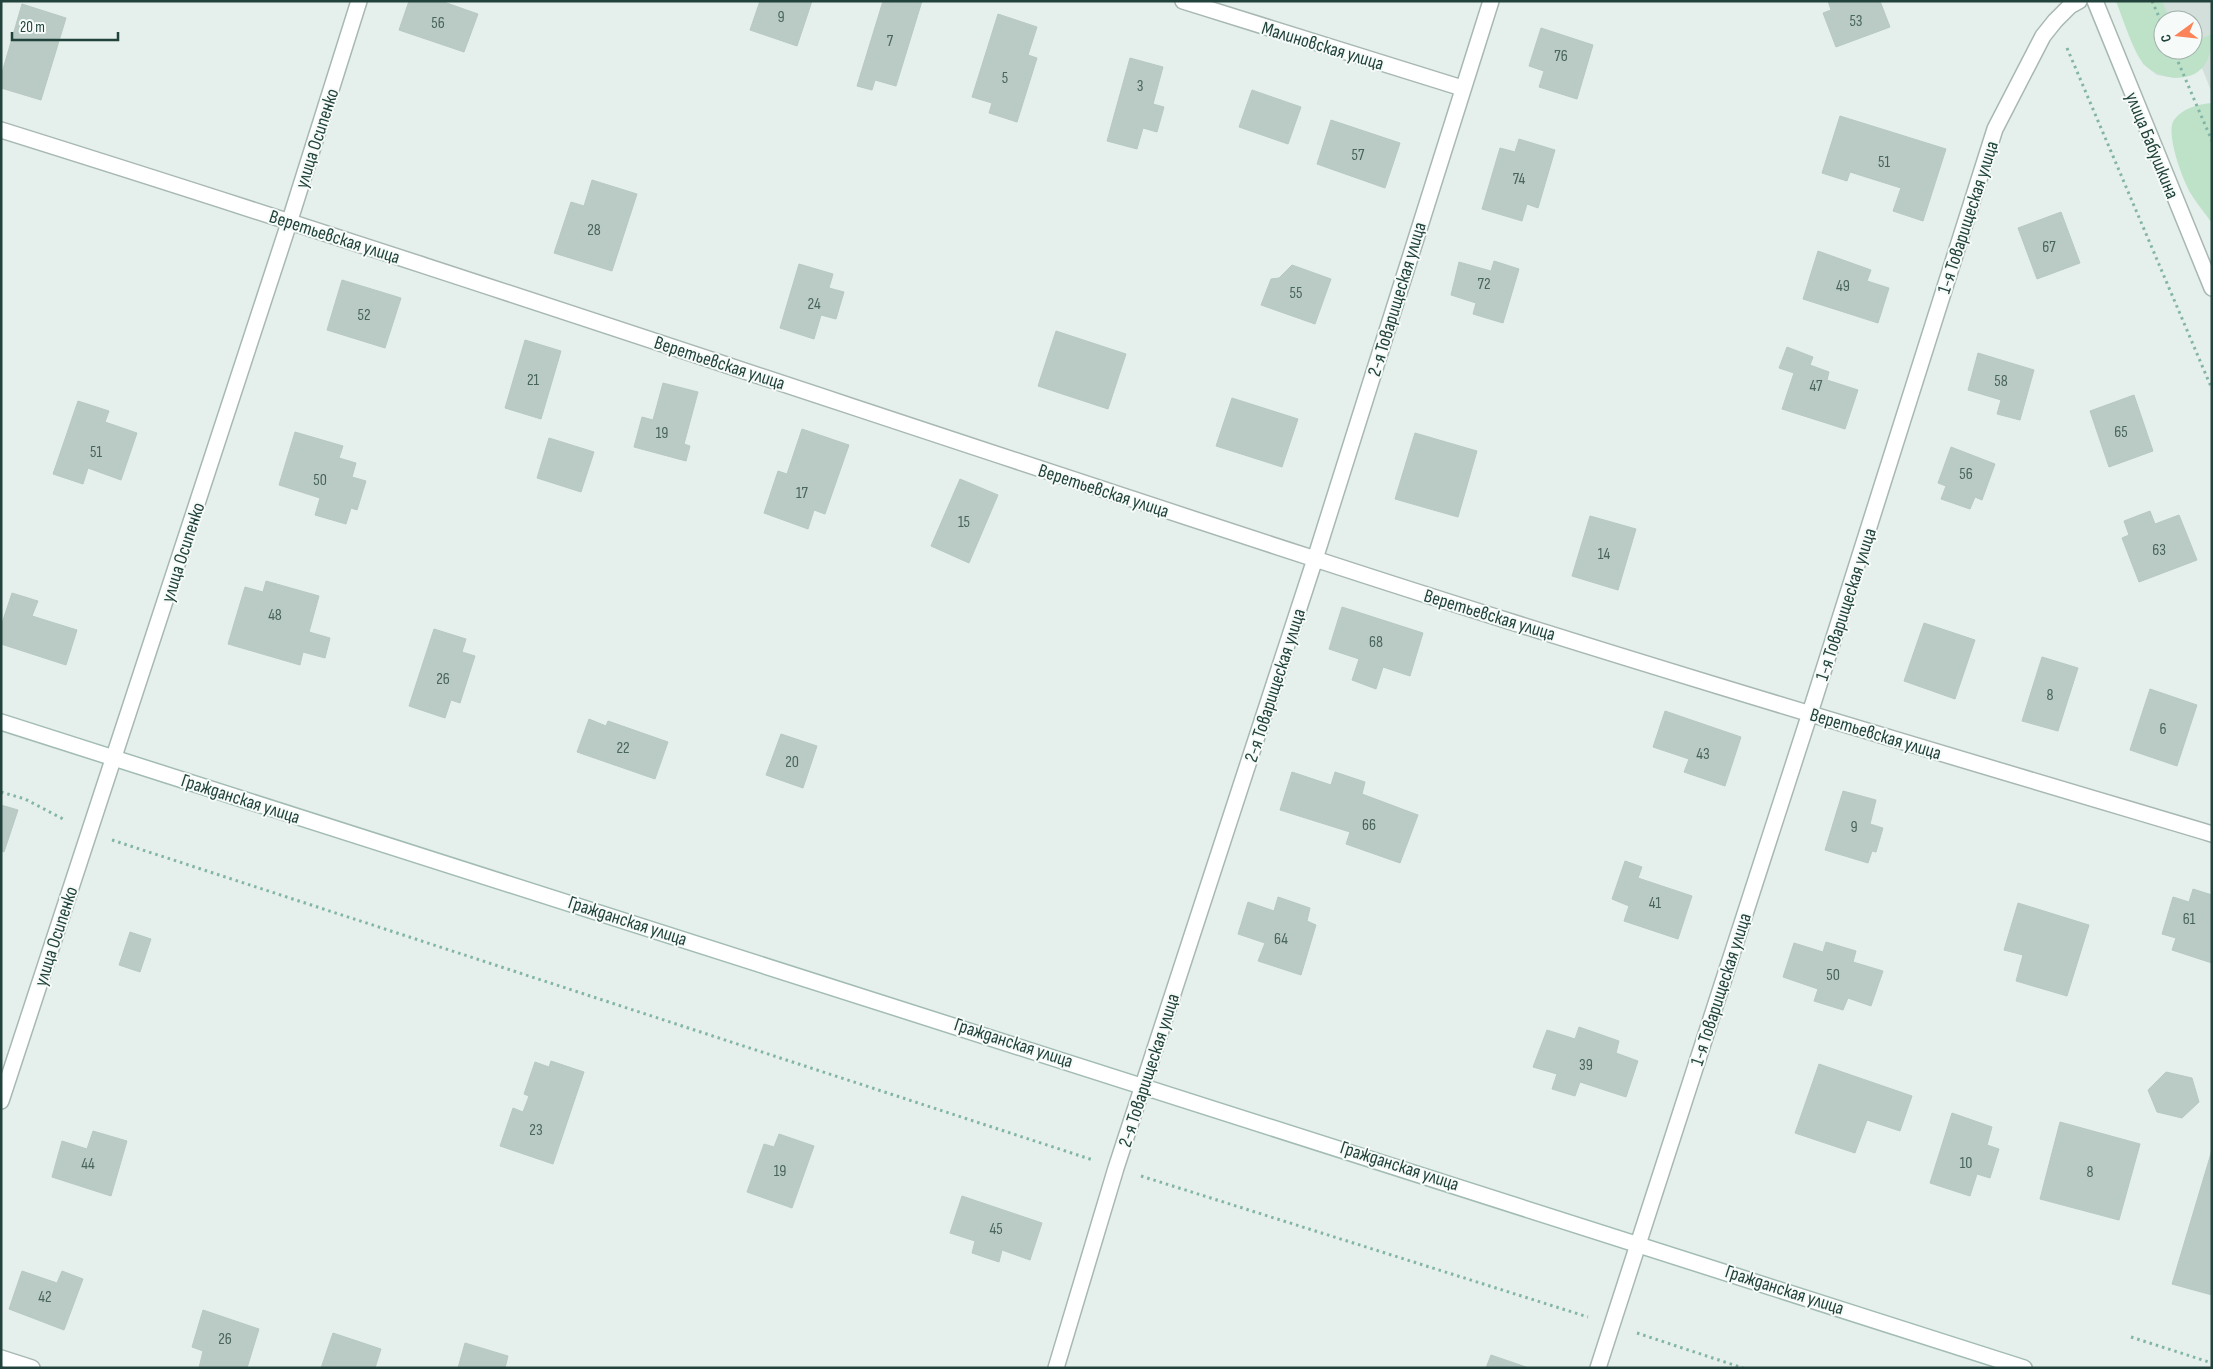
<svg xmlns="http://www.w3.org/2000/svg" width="2213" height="1369" viewBox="0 0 2213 1369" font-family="'Sofia Sans Condensed',sans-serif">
<rect width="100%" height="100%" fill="#e5efeb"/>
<path fill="#d3dfda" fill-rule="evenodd" d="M2116,1H2212V93L2202,68L2189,75L2175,78L2157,75L2143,64ZM2163,20H2193V50H2163Z"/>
<path fill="#bde2c8" d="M2116,1H2162L2170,20H2163V50H2193V42L2212,34C2212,46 2210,58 2203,67C2189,84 2157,79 2144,64C2134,54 2122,16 2116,1Z
M2212,103V223C2205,213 2197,204 2191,194C2183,181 2165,133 2174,120C2183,108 2198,104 2212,103Z"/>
<path fill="#bacac4" stroke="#b7cac2" d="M409,1H441L478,14L464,52L399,30Z
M760,1H812L797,46L750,30Z
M883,1H922L896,86L875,80L872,90L857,86Z
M1828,1H1880L1890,27L1836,47L1823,13L1831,10Z
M22,4L66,18L41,100L1,88V76Z
M998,14L1037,27L1028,55L1037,58L1017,122L989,113L992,103L972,97Z
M1541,28L1593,45L1577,99L1539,87L1544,71L1529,66Z
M1130,58L1163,67L1153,104L1164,107L1157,132L1143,128L1137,149L1107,141Z
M1252,90L1301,107L1288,144L1239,127Z
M1840,116L1946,149L1923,221L1893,211L1901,188L1850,172L1847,181L1822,173Z
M1331,120L1400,143L1385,188L1317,164Z
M1519,139L1555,150L1538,208L1527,204L1522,221L1482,209L1500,148L1515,152Z
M592,180L637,194L612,271L554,253L571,202L584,206Z
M2061,212L2080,263L2037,279L2018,228Z
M1818,251L1871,270L1867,281L1889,288L1878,323L1803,299Z
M1494,261L1519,269L1503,323L1473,314L1476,303L1451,295L1459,262L1491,271Z
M799,264L833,274L829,288L844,292L836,319L821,315L814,339L780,328Z
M1292,265L1331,279L1315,324L1261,305L1271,279L1279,278Z
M342,280L401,298L385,348L327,330Z
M1056,331L1126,354L1108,409L1038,386Z
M525,340L561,351L541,419L505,408Z
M1787,347L1813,357L1810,365L1829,372L1827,380L1858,390L1845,429L1782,409L1794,373L1779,368Z
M1978,353L2034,370L2020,420L1997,414L2001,400L1968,390Z
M663,383L698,392L684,444L690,446L686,461L634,447L642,417L653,420Z
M2134,395L2153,451L2109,467L2090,411Z
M1232,398L1298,419L1282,467L1216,446Z
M78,401L109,411L105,422L137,433L121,480L88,468L83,484L53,474Z
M802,429L849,445L825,514L814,510L808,529L764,513L778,471L787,474Z
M295,432L343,446L339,458L356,463L352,477L366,481L357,510L351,508L346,524L315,515L320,498L279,485Z
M1415,433L1477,451L1458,517L1395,499Z
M549,438L594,452L581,492L537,478Z
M1951,447L1995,464L1982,500L1975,497L1970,509L1941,499L1946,486L1938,483Z
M960,479L998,495L969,563L931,546Z
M2150,511L2155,524L2179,515L2197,560L2139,582L2122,538L2129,535L2124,521Z
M1590,516L1636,529L1618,590L1572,576Z
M266,581L319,596L309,632L330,638L325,658L303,652L300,665L228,644L245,587L263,592Z
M12,593L38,601L32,616L77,630L66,665L1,644V626Z
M1342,607L1423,633L1410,676L1383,667L1376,689L1352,680L1359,659L1329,649Z
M1924,623L1975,640L1955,699L1904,681Z
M434,629L466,639L462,652L475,656L460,703L451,700L445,718L409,706Z
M2042,657L2078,668L2058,731L2022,721Z
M2150,689L2197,705L2177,766L2130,750Z
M1665,711L1741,737L1725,786L1684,772L1689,759L1653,747Z
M589,719L606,726L608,721L668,742L655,779L577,752Z
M781,734L817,746L803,788L766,775Z
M1292,772L1331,785L1335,772L1365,782L1362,794L1418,815L1400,863L1346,844L1350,832L1280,810Z
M1843,791L1876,800L1870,824L1883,828L1876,852L1872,851L1868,863L1825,850Z
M1,805L18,810L4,852L1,851Z
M1625,861L1642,867L1638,878L1692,896L1678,939L1624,921L1629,906L1612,899Z
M2193,889L2212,895V963L2172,950L2176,938L2162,934L2173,897L2189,902Z
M1278,897L1310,908L1307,921L1316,925L1301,975L1258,961L1265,943L1238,934L1248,902L1274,911Z
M2018,903L2089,925L2067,996L2016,981L2023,955L2004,950Z
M130,932L151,939L140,972L119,965Z
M1826,942L1856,951L1853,962L1883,971L1871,1006L1848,998L1843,1010L1814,1001L1818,989L1783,977L1794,943L1823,952Z
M1579,1027L1619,1041L1616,1053L1638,1061L1626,1097L1580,1082L1575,1096L1552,1089L1557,1074L1533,1067L1547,1030L1575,1039Z
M551,1061L584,1072L553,1164L500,1146L513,1108L523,1112L529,1096L524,1094L535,1062L549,1067Z
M1819,1064L1912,1096L1900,1131L1867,1120L1855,1153L1795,1133Z
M2166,1072L2192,1078L2199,1102L2182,1118L2157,1112L2148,1090Z
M1952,1113L1992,1127L1987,1145L1999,1149L1990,1178L1977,1174L1970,1196L1930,1183Z
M2060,1122L2140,1144L2119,1220L2040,1199Z
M93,1131L127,1141L111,1196L52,1177L62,1141L87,1149Z
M779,1134L814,1146L792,1208L747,1192L764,1144L774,1147Z
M2212,1150V1295L2172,1284Z
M962,1196L1042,1223L1030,1260L1002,1250L999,1262L972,1253L975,1241L950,1233Z
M22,1271L57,1283L62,1271L83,1279L64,1330L9,1309Z
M203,1310L259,1329L247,1368H199L203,1351L192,1347Z
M333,1333L381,1349L375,1368H321Z
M465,1343L508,1356L505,1368H458Z
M1491,1355L1529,1368H1486Z"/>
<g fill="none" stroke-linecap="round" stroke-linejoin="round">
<defs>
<path id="minor" d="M1183,1L1462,88
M1,130C439,267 873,415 1309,557C1608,655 1910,744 2212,834
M1,1101L290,220L359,1
M1,1358L32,1368
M1056,1368L1116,1168L1315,559L1491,1
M1598,1368L1810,713L1995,129L2043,36L2055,21L2070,6L2079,1"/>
<path id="tertiary" d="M2095,1L2212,288"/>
<path id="secondary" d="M1,722C677,934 1352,1147 2024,1368"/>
</defs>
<use href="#minor" stroke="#a7b8b3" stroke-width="18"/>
<use href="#tertiary" stroke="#a7b8b3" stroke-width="18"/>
<use href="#secondary" stroke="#a2bcb3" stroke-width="18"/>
<path stroke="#83b5a7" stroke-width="3" stroke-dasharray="2.5 4" stroke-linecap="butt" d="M2152,1L2163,26
M2067,48L2212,389
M2173,50L2212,141
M1,792L25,799L65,820
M112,840L1093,1160
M1141,1176L1588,1317
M1637,1333L1743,1368
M2131,1337L2212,1363"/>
<use href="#minor" stroke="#fff" stroke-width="15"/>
<use href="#tertiary" stroke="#fff" stroke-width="15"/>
<use href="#secondary" stroke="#fff" stroke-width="15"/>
</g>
<g text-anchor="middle" stroke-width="4" stroke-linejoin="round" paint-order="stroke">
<g font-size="16" fill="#48655d">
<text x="781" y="22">9</text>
<text x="1856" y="26">53</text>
<text x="438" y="28">56</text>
<text x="890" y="46">7</text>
<text x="1561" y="61">76</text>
<text x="1005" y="83">5</text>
<text x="1140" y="91">3</text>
<text x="1358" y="160">57</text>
<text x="1884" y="167">51</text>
<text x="1519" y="184">74</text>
<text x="594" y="235">28</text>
<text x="2049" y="252">67</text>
<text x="1484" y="289">72</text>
<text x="1843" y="291">49</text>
<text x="1296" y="298">55</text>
<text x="814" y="309">24</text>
<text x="364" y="320">52</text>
<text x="533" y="385">21</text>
<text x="2001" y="386">58</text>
<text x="1816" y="391">47</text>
<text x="2121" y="437">65</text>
<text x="662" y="438">19</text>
<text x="96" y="457">51</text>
<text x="1966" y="479">56</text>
<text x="320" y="485">50</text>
<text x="802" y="498">17</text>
<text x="964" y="527">15</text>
<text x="2159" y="555">63</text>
<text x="1604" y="559">14</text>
<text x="275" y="620">48</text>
<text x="1376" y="647">68</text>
<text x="443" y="684">26</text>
<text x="2050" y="700">8</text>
<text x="2163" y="734">6</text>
<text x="623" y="753">22</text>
<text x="1703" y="759">43</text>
<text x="792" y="767">20</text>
<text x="1369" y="830">66</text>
<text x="1854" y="832">9</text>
<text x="1655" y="908">41</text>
<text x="2189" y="924">61</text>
<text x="1281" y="944">64</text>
<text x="1833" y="980">50</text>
<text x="1586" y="1070">39</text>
<text x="536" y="1135">23</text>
<text x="1966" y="1168">10</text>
<text x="88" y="1169">44</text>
<text x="780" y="1176">19</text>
<text x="2090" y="1177">8</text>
<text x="996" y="1234">45</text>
<text x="45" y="1302">42</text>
<text x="225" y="1344">26</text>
</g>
<g font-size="19" fill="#22433b" stroke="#f6fbf9">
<text transform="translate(1323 45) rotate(17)" y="7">Малиновская улица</text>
<text transform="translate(316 138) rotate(-72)" y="7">улица Осипенко</text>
<text transform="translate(2153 145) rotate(68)" y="7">улица Бабушкина</text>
<text transform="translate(1967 217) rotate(-72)" y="7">1-я Товарищеская улица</text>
<text transform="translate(335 236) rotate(18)" y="7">Веретьевская улица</text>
<text transform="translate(1396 299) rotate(-73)" y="7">2-я Товарищеская улица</text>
<text transform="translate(720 362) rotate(18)" y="7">Веретьевская улица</text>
<text transform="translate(1104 490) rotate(18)" y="7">Веретьевская улица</text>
<text transform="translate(182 552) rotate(-72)" y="7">улица Осипенко</text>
<text transform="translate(1845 604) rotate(-72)" y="7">1-я Товарищеская улица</text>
<text transform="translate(1490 614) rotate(17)" y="7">Веретьевская улица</text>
<text transform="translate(1274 685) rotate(-72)" y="7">2-я Товарищеская улица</text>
<text transform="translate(1876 733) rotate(17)" y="7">Веретьевская улица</text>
<text transform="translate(241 798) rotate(18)" y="7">Гражданская улица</text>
<text transform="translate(628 920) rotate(18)" y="7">Гражданская улица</text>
<text transform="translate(55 936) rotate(-72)" y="7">улица Осипенко</text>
<text transform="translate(1720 989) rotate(-72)" y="7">1-я Товарищеская улица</text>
<text transform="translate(1014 1042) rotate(18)" y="7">Гражданская улица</text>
<text transform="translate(1148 1070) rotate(-72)" y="7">2-я Товарищеская улица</text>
<text transform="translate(1400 1165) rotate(18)" y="7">Гражданская улица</text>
<text transform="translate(1785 1289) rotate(18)" y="7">Гражданская улица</text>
</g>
</g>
<rect width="2213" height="1369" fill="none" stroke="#22433b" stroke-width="5"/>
<g transform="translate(2178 35) rotate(255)"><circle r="24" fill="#f6fbf9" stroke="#a1b1ad"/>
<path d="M0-4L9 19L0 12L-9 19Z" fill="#fc8357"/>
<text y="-8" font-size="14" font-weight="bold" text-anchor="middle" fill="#22433b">С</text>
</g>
<path d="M12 32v8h106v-8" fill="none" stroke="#22433b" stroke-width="2.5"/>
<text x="20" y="32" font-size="15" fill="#22433b" stroke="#f6fbf9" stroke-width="4" paint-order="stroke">20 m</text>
</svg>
